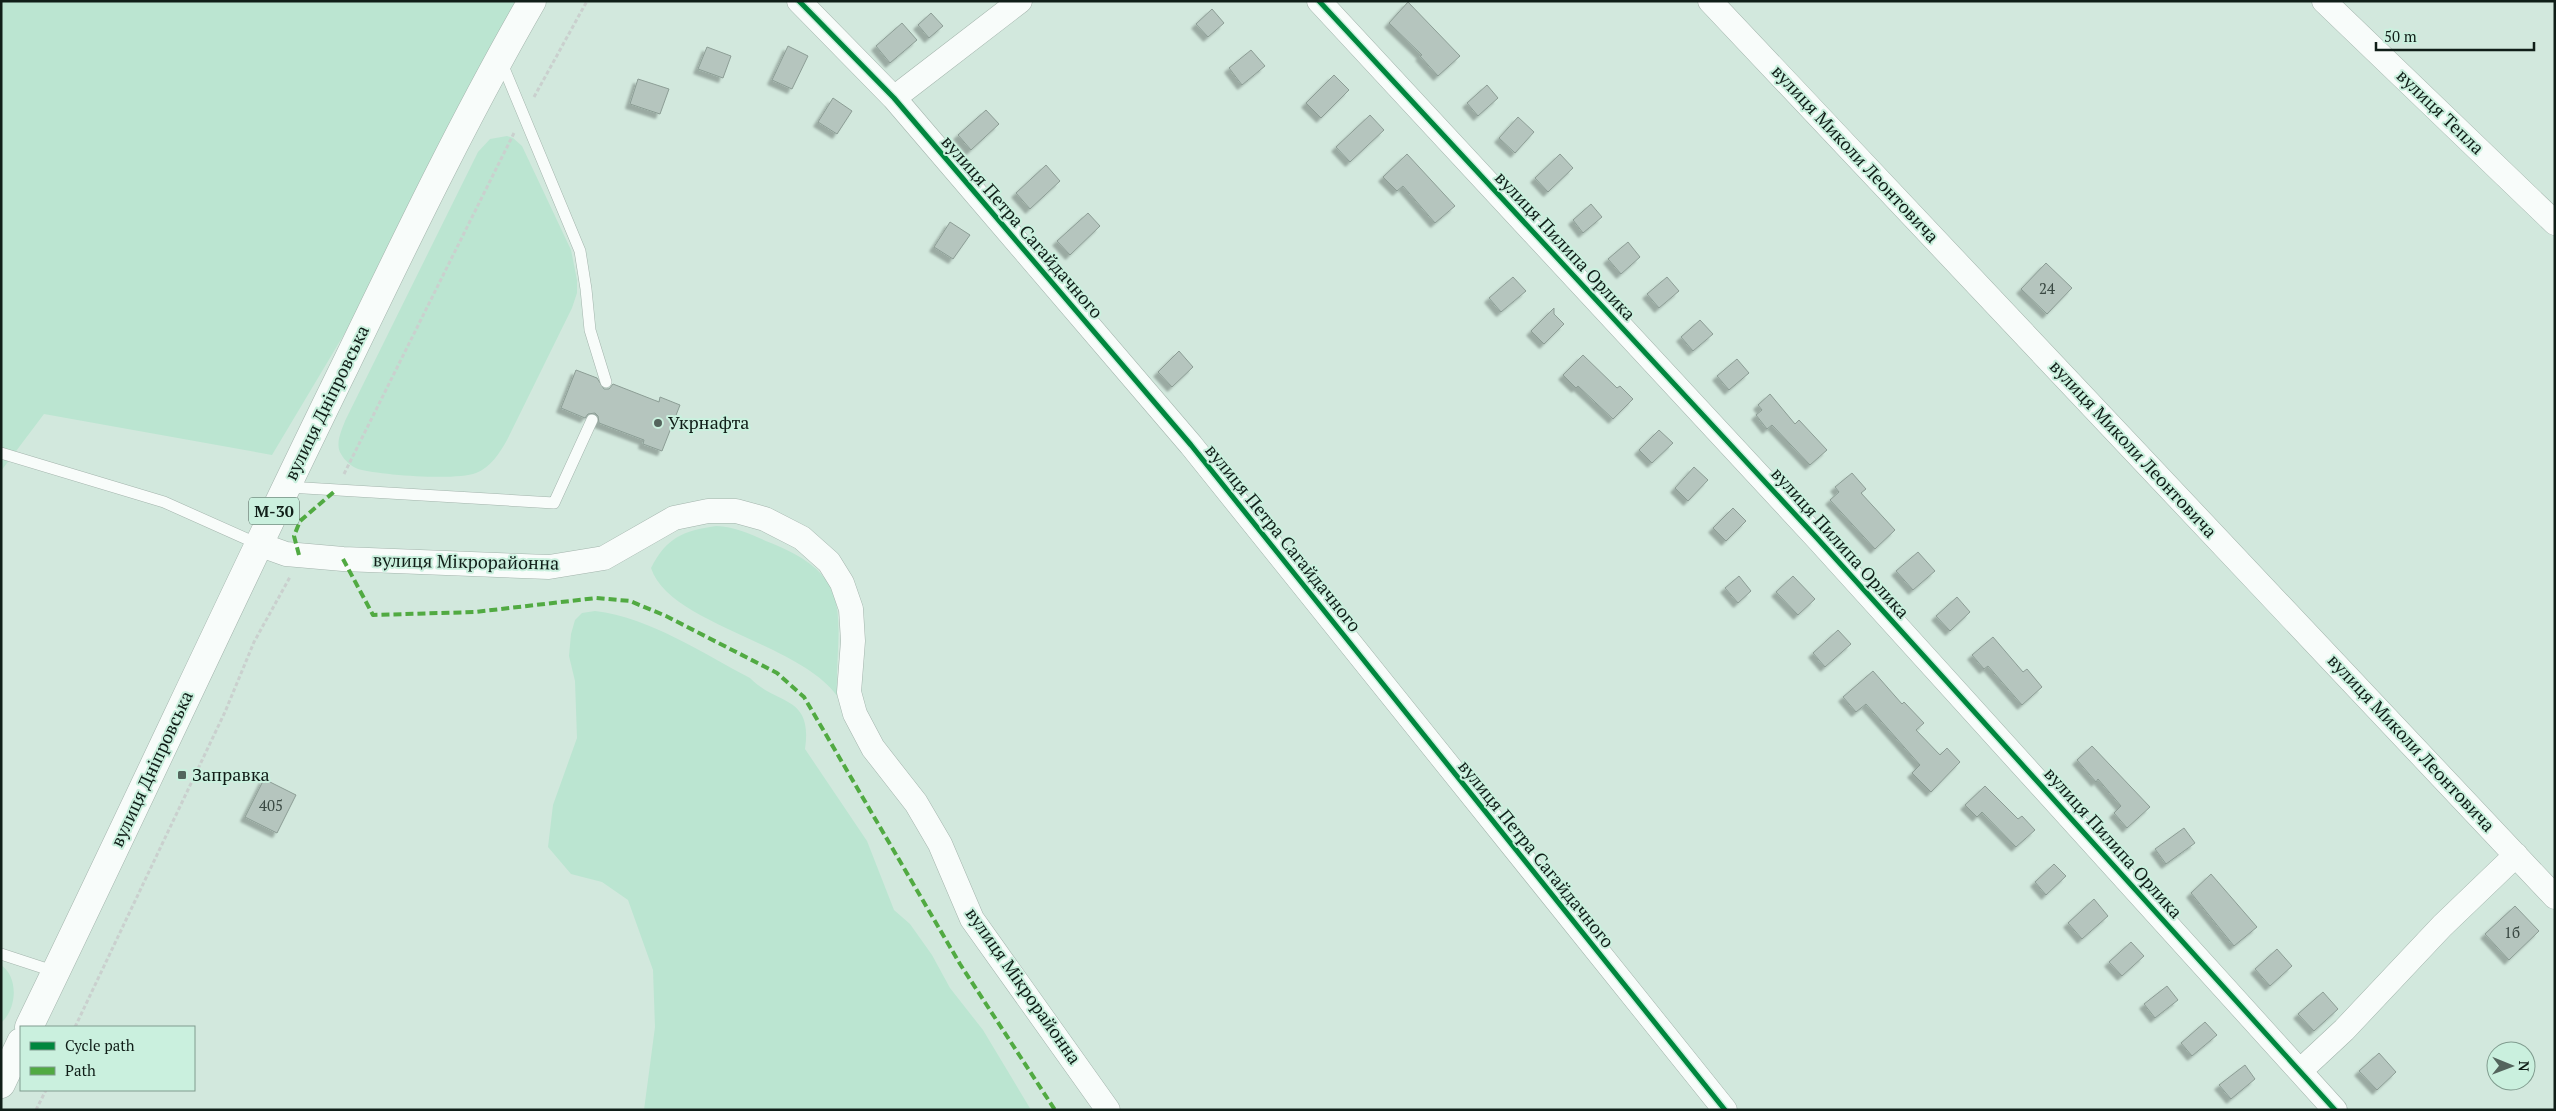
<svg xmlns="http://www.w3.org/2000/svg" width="2556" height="1111" viewBox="0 0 2556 1111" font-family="'PT Serif',serif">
<defs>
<filter id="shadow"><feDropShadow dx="-4.5" dy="4.5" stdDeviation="1" flood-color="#0004"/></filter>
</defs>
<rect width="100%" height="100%" fill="#d2e8dd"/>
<path fill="#bbe5d1" d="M1,1H543L272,455L44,414L1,471Z
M507,136L513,138L522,146L571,250L577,280V293L572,308L507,440C499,454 491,467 476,473C455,481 380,475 358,469C351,466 345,461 341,454C335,444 341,432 345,421L478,152L490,139Z
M716,526C737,527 752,535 771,543C859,578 835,619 837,696C800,643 669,624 651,568C667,537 683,531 716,526Z
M595,611C651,618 700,652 750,678C777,706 813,694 805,749L867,841L894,910L910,924L932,955L950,988L983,1030L1031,1110H644L655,1027L653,970L628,900L602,882L571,874L548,847L553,805L577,738L575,681L569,656L571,634L575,620L582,613Z
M1,965C19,977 17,1009 1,1023Z"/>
<path fill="#b5c5be" stroke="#8c9d95" filter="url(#shadow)" d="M1408,2L1460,56L1438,76L1420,56L1422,55L1389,23Z
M1212,9L1224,23L1208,37L1196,24Z
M931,13L943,26L929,38L918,25Z
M902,23L917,40L890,63L876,46Z
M788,46L808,56L792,89L772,80Z
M707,47L731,56L723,78L698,69Z
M1251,50L1265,66L1242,85L1229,68Z
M1334,75L1349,90L1321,118L1306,103Z
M638,79L669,89L660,114L630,104Z
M1487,85L1498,98L1478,116L1467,103Z
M833,98L852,111L837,134L818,122Z
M986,110L999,124L971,150L958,135Z
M1370,115L1384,130L1350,162L1336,147Z
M1518,117L1534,132L1515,153L1499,138Z
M1407,154L1455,206L1435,223L1403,186L1397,191L1383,177Z
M1560,154L1573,168L1548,192L1535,178Z
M1046,165L1060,181L1030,209L1016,193Z
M1591,204L1602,217L1583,233L1573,220Z
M1088,213L1100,226L1070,255L1057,241Z
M950,222L970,235L953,259L934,247Z
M1628,242L1640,257L1621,274L1608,259Z
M2046,263L2072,288L2047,314L2021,289Z
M1513,277L1526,291L1501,312L1489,298Z
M1667,277L1679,291L1659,308L1647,294Z
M1554,308V314L1564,324L1544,344L1531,331Z
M1700,320L1713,334L1693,351L1681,337Z
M1179,351L1193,367L1172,387L1158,372Z
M1583,355L1617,388L1620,386L1633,399L1613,419L1578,386L1576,388L1563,375Z
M1737,359L1749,373L1729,390L1717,376Z
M576,370L597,378L604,389H609L613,384L659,402L660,397L680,405L662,451L643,444L644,440L599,423L598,416L595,413L588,414L585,418L561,408Z
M1770,394L1795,424L1799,420L1827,450L1810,465L1772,425L1767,429L1756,415L1762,410L1758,405Z
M1659,430L1673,443L1652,463L1639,450Z
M1694,467L1708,480L1688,501L1675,488Z
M1852,473L1866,489L1861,493L1895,530L1875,549L1830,500L1839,492L1835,487Z
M1733,508L1746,521L1726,541L1713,528Z
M1918,552L1935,571L1913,590L1896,571Z
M1739,576L1751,591L1738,603L1725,588Z
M1793,576L1815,599L1798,615L1776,592Z
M1957,597L1970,612L1950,631L1936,616Z
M1838,630L1851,644L1825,667L1813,653Z
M1993,637L2023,672L2027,669L2042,687L2022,705L1988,666L1984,669L1972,655Z
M1873,671L1902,704L1904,702L1924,723L1916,730L1940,755L1947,748L1960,762L1931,792L1912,773L1920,765L1866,704L1856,712L1843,697Z
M2092,746L2150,807L2127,828L2114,813L2121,806L2098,779L2096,782L2077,760Z
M264,779L296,795L277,833L245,817Z
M1985,786L2018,819L2022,816L2035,830L2016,847L1982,812L1977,817L1965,805Z
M2184,828L2195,843L2166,864L2155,849Z
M2054,864L2066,876L2046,895L2035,882Z
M2211,874L2257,927L2234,946L2191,893Z
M2094,899L2108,916L2082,939L2068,923Z
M2515,906L2539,931L2509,960L2485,934Z
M2131,942L2144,956L2122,976L2109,962Z
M2277,949L2292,966L2270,986L2255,969Z
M2167,986L2178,1000L2155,1018L2144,1004Z
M2323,992L2338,1009L2314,1031L2298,1014Z
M2205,1022L2217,1035L2192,1056L2181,1043Z
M2379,1053L2396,1072L2377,1090L2359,1071Z
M2245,1065L2255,1079L2231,1099L2219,1085Z"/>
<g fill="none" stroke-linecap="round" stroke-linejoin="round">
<defs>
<path id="service" d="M501,61L580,251L586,289L590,330L606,382
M1,453L164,502L258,544
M288,487L554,503L592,420
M1,954L56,972"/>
<path id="minor" d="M799,1L894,98L1191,445L1725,1110
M1319,1L1816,537L2335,1110
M1710,1L2555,897
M2324,1L2555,223
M894,98L1020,1
M258,544L286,554L343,559L549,567L604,558L674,518L708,511H736L765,519L802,538L829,562L842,583L851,609L853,641L849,692L855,714L873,748L916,803L940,844L972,919L1108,1110
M2300,1071L2344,1030L2442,926L2516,855"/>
<path id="trunk" d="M29,1027C136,807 238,584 346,364C405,242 464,119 532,1
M1,1084L21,1042"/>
</defs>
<use href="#service" stroke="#a3b4ac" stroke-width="12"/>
<use href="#minor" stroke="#a3b4ac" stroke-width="25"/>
<use href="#trunk" stroke="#a3b4ac" stroke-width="29"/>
<path stroke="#cad0ce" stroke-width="3" stroke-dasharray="4 2.5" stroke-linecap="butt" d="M534,97L587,1
M344,474L514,133
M75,1027L225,712L254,642L290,577
M36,1110L46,1090"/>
<use href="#service" stroke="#f8fcfa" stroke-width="11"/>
<use href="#minor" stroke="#f8fcfa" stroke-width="24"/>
<use href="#trunk" stroke="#f8fcfa" stroke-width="28"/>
<path stroke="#51aa42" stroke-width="4" stroke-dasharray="8 4" stroke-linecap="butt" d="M299,555L294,536L300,521L336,490
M343,559L373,615L475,612L596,598L630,601L666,616L777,673L804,697L960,964L1055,1110"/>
<defs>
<path id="cycleway" d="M799,1L894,98L1191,445L1725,1110
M1319,1L1816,537L2335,1110"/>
</defs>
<use href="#cycleway" stroke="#caf0de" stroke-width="8"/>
<use href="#cycleway" stroke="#00873e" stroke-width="5"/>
</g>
<g fill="#54655d" stroke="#caf0de" stroke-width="2">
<circle cx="658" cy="423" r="5"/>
<rect x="177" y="770" width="10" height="10" rx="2.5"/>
</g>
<g text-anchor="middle" stroke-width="4" stroke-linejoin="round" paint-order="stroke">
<g font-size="15" fill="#394842">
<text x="2047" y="294">24</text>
<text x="271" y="811">405</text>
<text x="2512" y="938">1б</text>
</g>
<rect fill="#caf0de" stroke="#485d53" stroke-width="1" x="249" y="497.5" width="50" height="27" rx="4"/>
<g font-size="16" font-weight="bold" fill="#101e18">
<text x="274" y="517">М-30</text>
</g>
<g font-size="18" fill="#101e18" stroke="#caf0de">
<text transform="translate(2440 112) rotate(44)" y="6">вулиця Тепла</text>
<text transform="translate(1855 154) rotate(47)" y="6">вулиця Миколи Леонтовича</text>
<text transform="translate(1022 227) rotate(49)" y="6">вулиця Петра Сагайдачного</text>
<text transform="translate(1565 246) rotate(47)" y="6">вулиця Пилипа Орлика</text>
<text transform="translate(327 403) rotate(-64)" y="6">вулиця Дніпровська</text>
<text transform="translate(2133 449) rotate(47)" y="6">вулиця Миколи Леонтовича</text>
<text transform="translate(1283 538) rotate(51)" y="6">вулиця Петра Сагайдачного</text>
<text transform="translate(1840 543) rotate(48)" y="6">вулиця Пилипа Орлика</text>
<text transform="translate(466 562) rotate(1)" y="6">вулиця Мікрорайонна</text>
<text transform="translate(2411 743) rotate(47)" y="6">вулиця Миколи Леонтовича</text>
<text transform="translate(152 769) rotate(-65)" y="6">вулиця Дніпровська</text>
<text transform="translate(2113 843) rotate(48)" y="6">вулиця Пилипа Орлика</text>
<text transform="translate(1536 854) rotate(51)" y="6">вулиця Петра Сагайдачного</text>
<text transform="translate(1023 986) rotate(55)" y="6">вулиця Мікрорайонна</text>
</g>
<g font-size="18" fill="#101e18" stroke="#caf0de" text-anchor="start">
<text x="668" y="429">Укрнафта</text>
<text x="192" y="781">Заправка</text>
</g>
</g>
<rect width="2556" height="1111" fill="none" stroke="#101e18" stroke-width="5"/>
<rect x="20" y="1026" width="175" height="65" fill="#caf0de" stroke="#809c8f"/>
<rect x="30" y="1042" width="25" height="8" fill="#00873e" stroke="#809c8f"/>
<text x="65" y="1051" font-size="15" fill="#101e18">Cycle path</text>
<rect x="30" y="1067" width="25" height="8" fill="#51aa42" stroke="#809c8f"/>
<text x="65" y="1076" font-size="15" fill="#101e18">Path</text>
<g transform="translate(2511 1066) rotate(91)"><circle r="24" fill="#caf0de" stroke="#809c8f"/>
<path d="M0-4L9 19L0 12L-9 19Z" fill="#54655d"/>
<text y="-8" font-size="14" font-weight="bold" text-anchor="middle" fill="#101e18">N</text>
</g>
<path d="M2376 42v8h158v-8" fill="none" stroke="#101e18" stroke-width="2.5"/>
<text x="2384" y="42" font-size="15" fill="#101e18" stroke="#caf0de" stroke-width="4" paint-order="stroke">50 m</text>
</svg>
